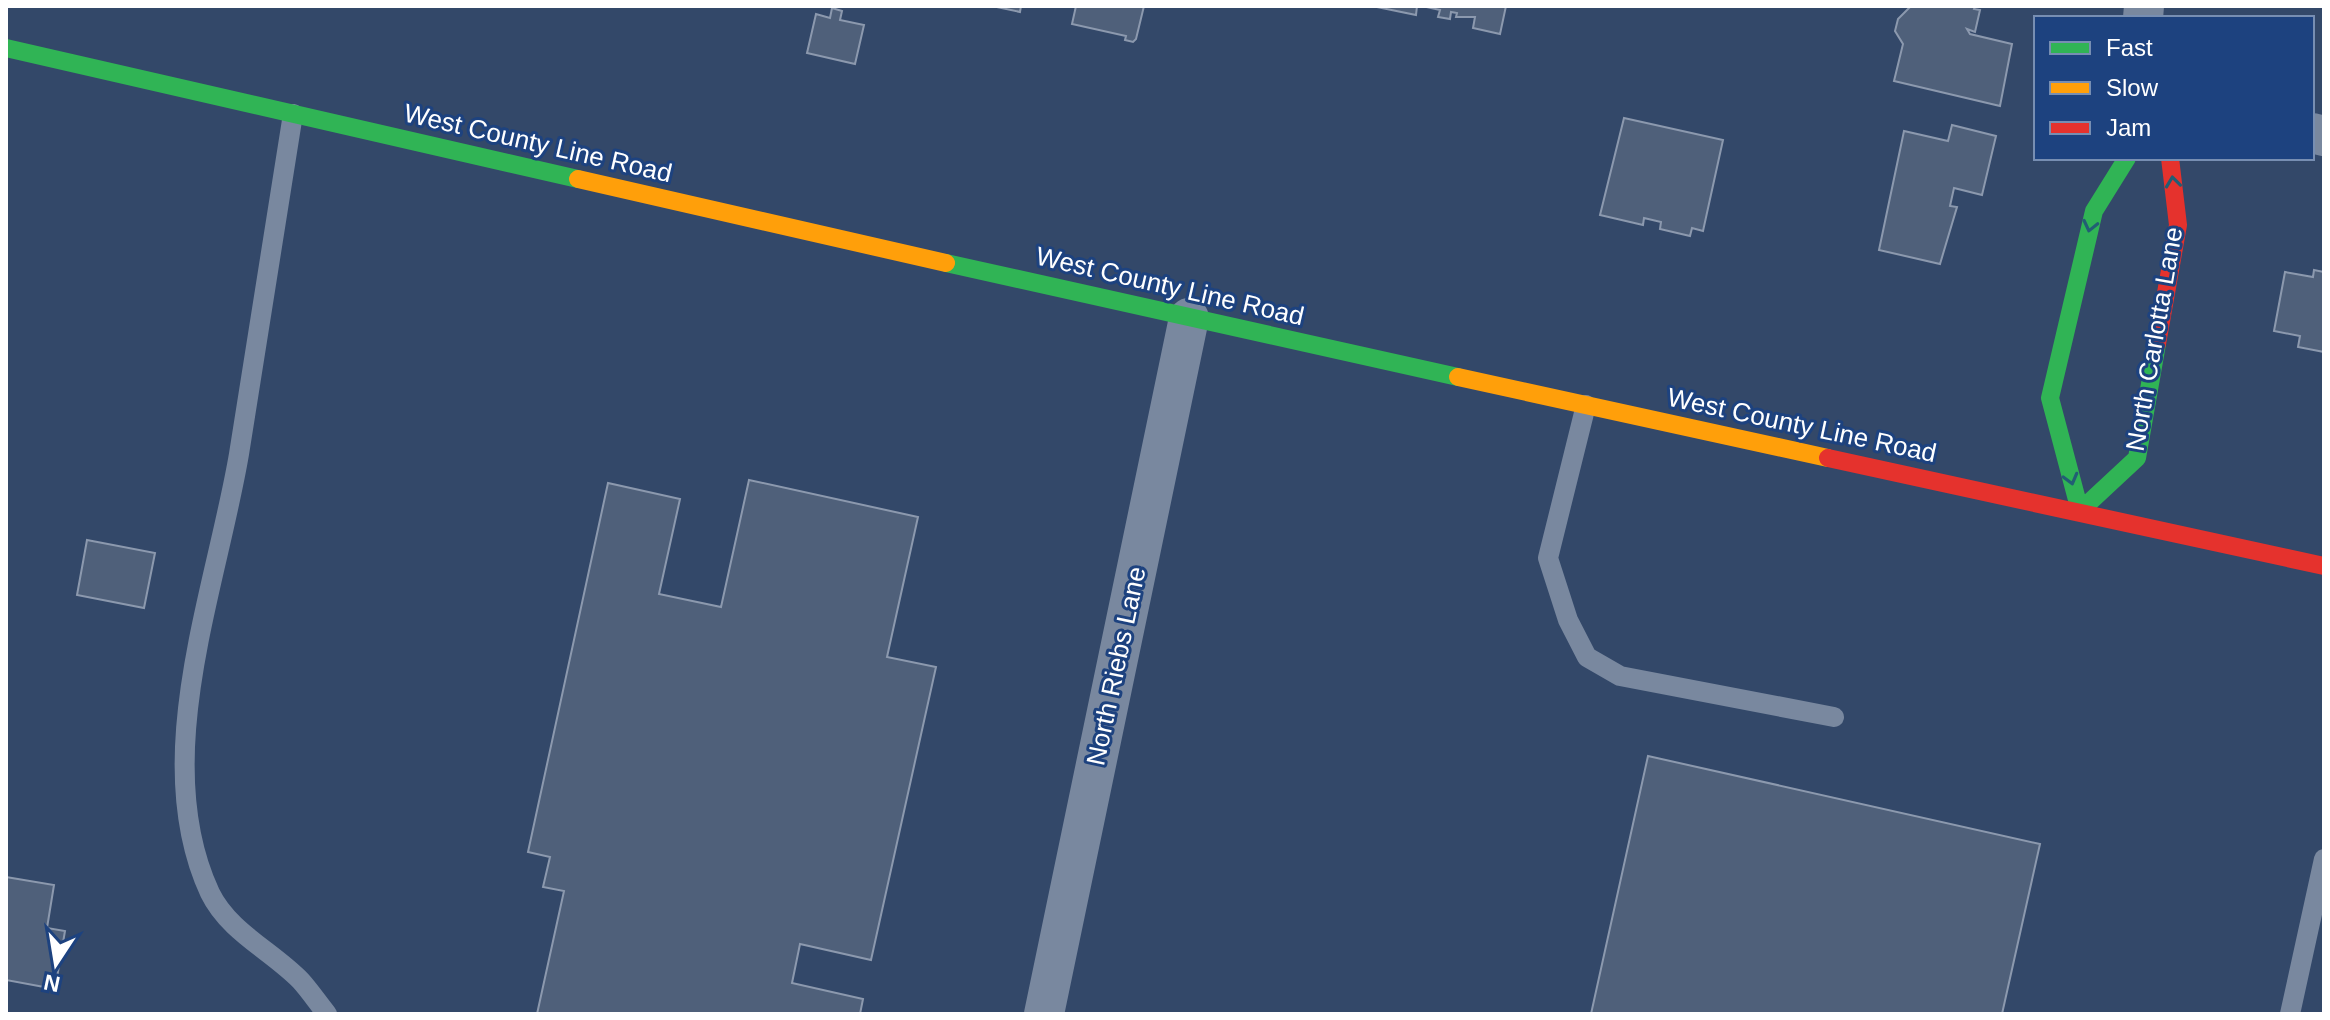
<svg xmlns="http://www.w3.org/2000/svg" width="2330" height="1020" viewBox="0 0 2330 1020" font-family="Helvetica,sans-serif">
<rect width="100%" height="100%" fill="#334869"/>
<path fill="#4f607a" stroke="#8c99ae" stroke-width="2" d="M992,6H1021L1020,12Z
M1076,6H1144L1136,39L1133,42L1125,40L1126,36L1072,24Z
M1372,6H1417L1416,15Z
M1422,6H1506L1500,34L1473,28L1475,17H1456L1457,13L1451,12L1450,19L1438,17L1440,10Z
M1911,6H1975L1974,9L1980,10L1975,32L1967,29L1970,34L2012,44L2000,106L1894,81L1903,44L1895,31L1898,19Z
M832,8L842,11L840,20L864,25L855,64L807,53L816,14L830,18Z
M1624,118L1723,140L1703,231L1692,228L1690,236L1660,229L1661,222L1644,218L1643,225L1600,215Z
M1952,125L1996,136L1982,195L1954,188L1950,206L1957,207L1940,264L1879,250L1904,131L1948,141Z
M2314,270L2324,272V352L2298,347L2300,336L2274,331L2285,272L2313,277Z
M749,480L918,517L887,657L936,667L871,960L800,944L792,983L863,999L860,1014H537L564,891L543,887L550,857L528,852L608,483L680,499L659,594L721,607Z
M87,540L155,553L144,608L77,595Z
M1648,756L2040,844L2002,1014H1591Z
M6,877L54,885L47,928L65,931L55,989L6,980Z"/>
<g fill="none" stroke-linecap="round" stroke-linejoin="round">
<path stroke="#79889f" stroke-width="20" d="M293,114C274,227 258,341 239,454C216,590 148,760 210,893C229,932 272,951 301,981C310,991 318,1003 327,1014
M1586,405L1548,558L1568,620L1587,657L1620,676L1834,717
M2290,1014L2324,859"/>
<path stroke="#79889f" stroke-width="40" d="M2143,18L2144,6
M2312,133L2324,136
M1044,1014L1189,318"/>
<path stroke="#30b455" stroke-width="18" d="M6,48L578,179
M2127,158L2094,211L2050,398L2080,511L2137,458L2157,344
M946,263L1458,377"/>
<path stroke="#ff9f0a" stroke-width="18" d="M578,179L946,263
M1458,377L1828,458"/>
<path stroke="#e5322d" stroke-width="18" d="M2157,344L2178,225L2170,158
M1828,458L2324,566"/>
</g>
<defs><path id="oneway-chevron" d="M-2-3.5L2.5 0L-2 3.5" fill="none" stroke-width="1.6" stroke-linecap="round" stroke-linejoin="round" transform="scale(2)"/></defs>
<g stroke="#225e74">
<use href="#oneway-chevron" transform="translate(2173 182) rotate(-97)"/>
<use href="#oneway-chevron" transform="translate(2090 226) rotate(103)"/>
<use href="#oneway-chevron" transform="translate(2071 479) rotate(75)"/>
</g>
<g text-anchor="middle" stroke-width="6" stroke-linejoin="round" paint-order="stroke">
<g font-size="26" fill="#fff" stroke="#1d427f">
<text transform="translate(538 143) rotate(13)" y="9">West County Line Road</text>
<text transform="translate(1170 286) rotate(13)" y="9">West County Line Road</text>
<text transform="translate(2154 339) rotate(-80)" y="9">North Carlotta Lane</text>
<text transform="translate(1802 425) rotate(12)" y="9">West County Line Road</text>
<text transform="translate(1116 666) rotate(-78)" y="9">North Riebs Lane</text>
</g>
</g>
<rect width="2330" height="1020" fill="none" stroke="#ffffff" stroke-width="16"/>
<rect x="2034" y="16" width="280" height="144" fill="#1d427f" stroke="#778eb2" stroke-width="2"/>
<rect x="2050" y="42" width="40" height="12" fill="#30b455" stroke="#778eb2" stroke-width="2"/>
<text x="2106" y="56" font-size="24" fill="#ffffff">Fast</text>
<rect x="2050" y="82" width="40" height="12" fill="#ff9f0a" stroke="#778eb2" stroke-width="2"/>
<text x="2106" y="96" font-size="24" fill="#ffffff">Slow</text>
<rect x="2050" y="122" width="40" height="12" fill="#e5322d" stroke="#778eb2" stroke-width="2"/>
<text x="2106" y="136" font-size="24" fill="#ffffff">Jam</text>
<g transform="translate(56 964) rotate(192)" stroke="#1d427f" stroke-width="6" paint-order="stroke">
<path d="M0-6L14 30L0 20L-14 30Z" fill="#ffffff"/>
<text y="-12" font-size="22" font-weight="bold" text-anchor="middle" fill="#ffffff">N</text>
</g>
</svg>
